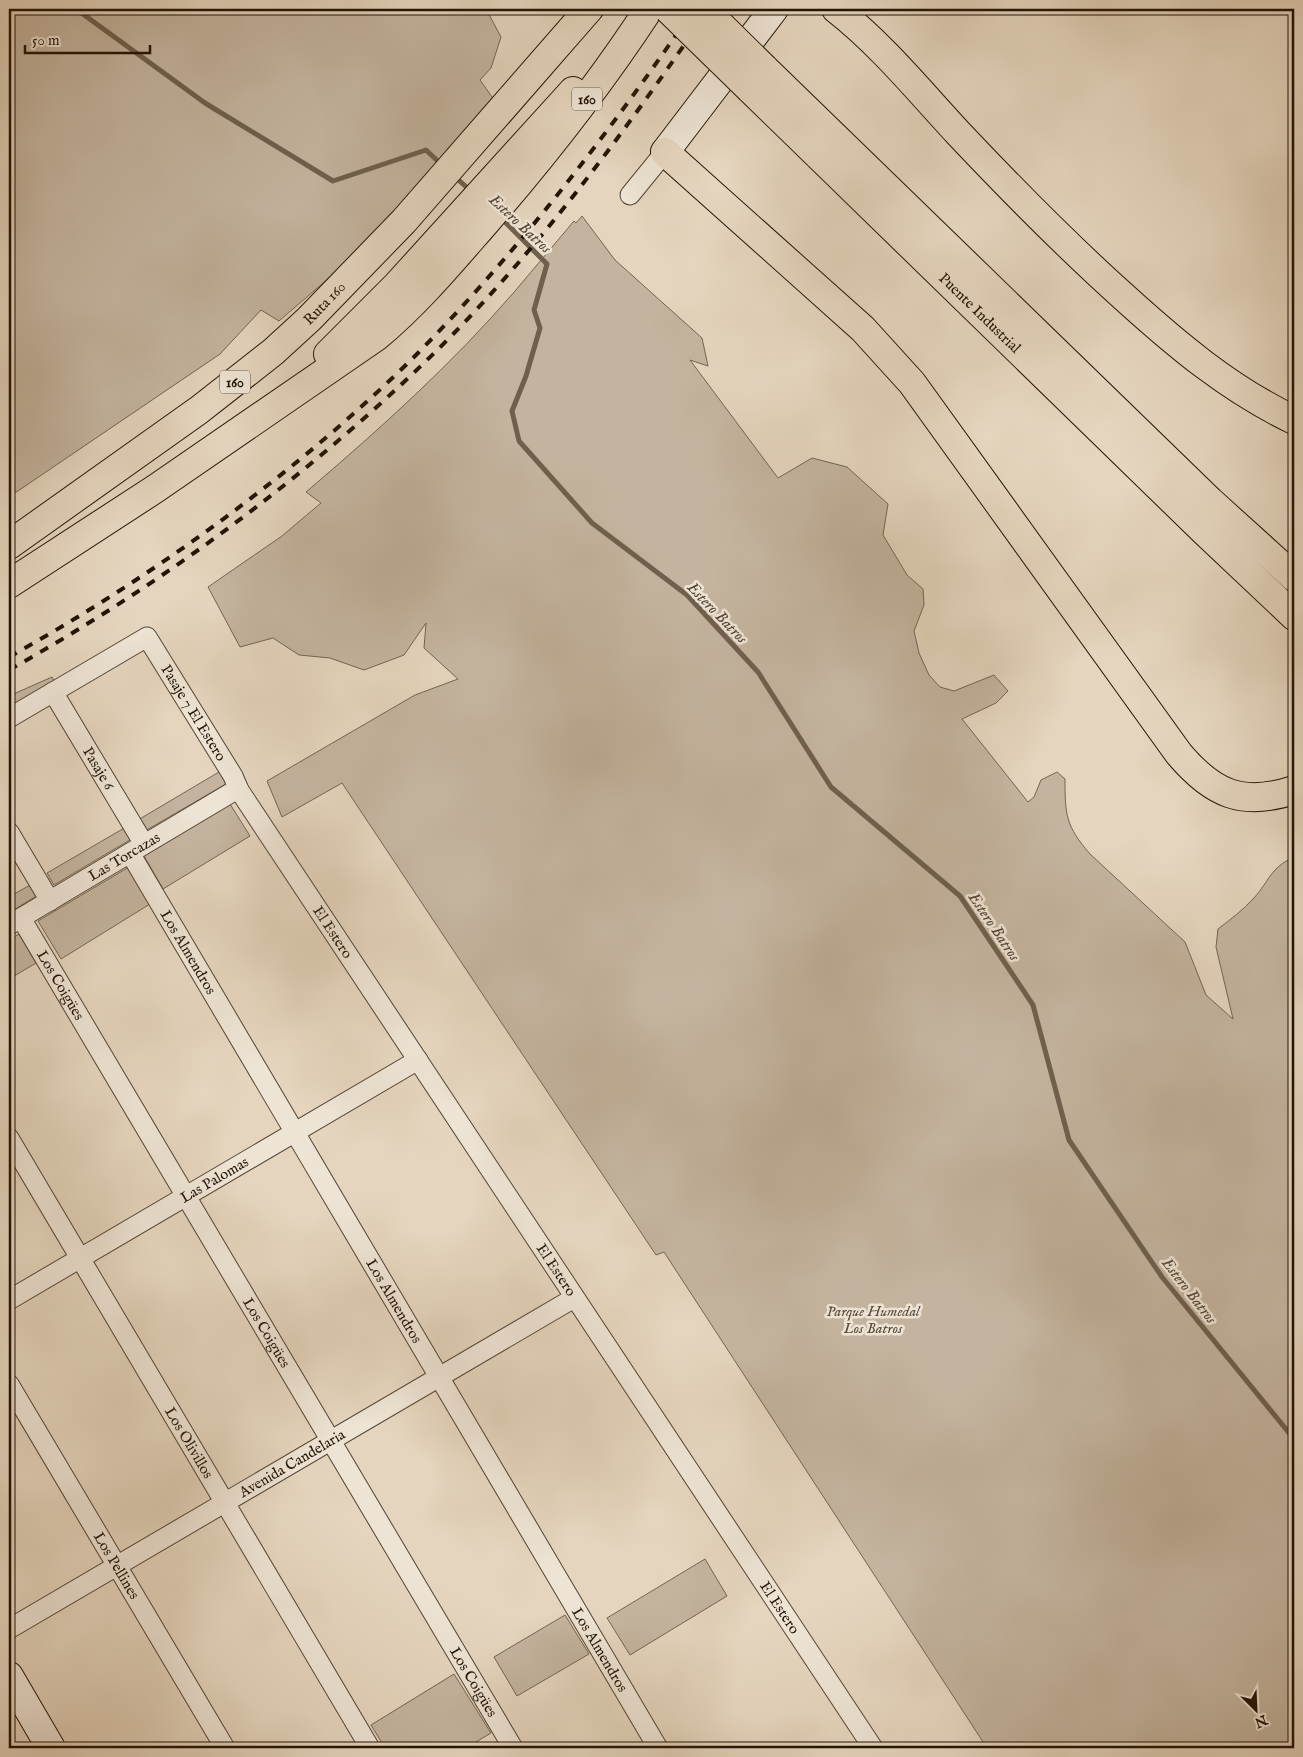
<svg xmlns="http://www.w3.org/2000/svg" width="1303" height="1757" viewBox="0 0 1303 1757" font-family="'IM FELL English',serif">
<rect width="100%" height="100%" fill="#e5d5be"/>
<filter id="stains"><feTurbulence type="fractalNoise" baseFrequency=".004" numOctaves="4"/><feColorMatrix values="0 0 0 0 .2 0 0 0 0 .09 0 0 0 0 .02 0 0 0 .5 -.17"/></filter>
<radialGradient id="worn" r=".72"><stop offset=".6" stop-color="#630" stop-opacity="0"/><stop offset="1" stop-color="#630" stop-opacity=".3"/></radialGradient>
<path fill="#c4b49f" stroke="#736452" d="M9,9H486L501,37L491,68L480,80L497,104L344,265L279,321L261,310L220,354L9,497Z
M582,216L615,260L702,338L708,366L690,360L778,478L812,458L847,467L888,504L883,535L907,575L923,589L924,605L914,631L919,653L929,675L940,687L954,691L994,675L1008,691L996,703L962,719L1028,802L1034,797L1041,780L1057,772L1065,779C1065,816 1066,826 1090,854L1185,942L1206,995L1233,1019L1216,947L1218,929C1231,919 1243,910 1254,898C1270,880 1270,868 1294,857V1748H987L664,1252L656,1255L342,783L282,817L267,781L415,695L458,679L424,648L426,623L404,655L364,670L330,658L299,655L273,638L240,647L208,587L282,536L321,503L306,492C380,429 452,364 515,291C535,268 554,244 574,221L576,223Z
M52,677L55,683L9,710V696Z
M224,769L231,781L145,831L138,820Z
M230,804L250,836L163,889L144,856Z
M126,827L133,838L54,885L47,873Z
M129,867L150,904L61,959L38,921Z
M32,884L38,895L9,913V897Z
M19,934L36,963L9,979V940Z
M705,1559L727,1596L630,1655L607,1618Z
M565,1615L589,1654L517,1696L494,1657Z
M454,1674L491,1733L466,1748H385L371,1725Z"/>
<g fill="none" stroke-linecap="round" stroke-linejoin="round">
<path stroke="#6f604e" stroke-width="5" d="M76,9L205,103L333,181L426,150L442,165
M454,176L472,192
M501,218L547,264L534,310L540,328L526,376L512,411L519,441L592,523L687,595L758,672L831,787L960,896L1033,1005L1069,1140L1162,1277L1294,1439"/>
<defs>
<g id="street">
<path d="M630,195L665,152"/>
<path id="s1" d="M53,692L144,844"/>
<path id="s2" d="M9,718L147,637L233,776L239,790L873,1748"/>
<path d="M9,832L50,901"/>
<path id="s3" d="M130,853L658,1748"/>
<path id="s4" d="M21,918L513,1748"/>
<path id="s5" d="M9,925L234,791L239,790"/>
<path id="s6" d="M9,1138L370,1748"/>
<path id="s7" d="M9,1300L418,1060"/>
<path id="s8" d="M9,1384L225,1748"/>
<path id="s9" d="M9,1629L574,1298"/>
</g>
<path id="secondary" d="M665,152L774,9
M9,1676L51,1748"/>
<g id="highway">
<path d="M836,9C882,45 920,92 960,135C1013,191 1066,245 1124,297C1177,345 1229,389 1294,420"/>
<path d="M764,68L1210,501L1294,577"/>
<path id="s10" d="M750,89L1205,532L1294,616"/>
<path d="M665,152L863,329L912,383L1179,754C1213,794 1242,807 1294,790"/>
<path d="M328,354L397,285L573,91"/>
<path id="s11" d="M9,545L199,410L273,352L309,319L404,221L589,9"/>
<path d="M9,584L155,489L376,337C417,303 451,262 486,222C545,154 600,84 649,9"/>
</g>
</defs>
<use href="#street" stroke="#534433" stroke-width="21"/>
<use href="#secondary" stroke="#221305" stroke-width="30"/>
<use href="#highway" stroke="#221305" stroke-width="30"/>
<use href="#street" stroke="#eee4d5" stroke-width="19"/>
<use href="#secondary" stroke="#eee4d5" stroke-width="28"/>
<use href="#highway" stroke="#e5d5be" stroke-width="28"/>
<path stroke="#221305" stroke-width="4" stroke-dasharray="9 9" stroke-linecap="butt" d="M9,657C153,577 302,469 419,352C522,247 611,130 694,9
M9,670C159,586 300,482 424,363C533,258 624,133 709,9"/>
<defs>
<path id="highway-bridge" d="M668,9L750,89
M704,9L764,68"/>
</defs>
<use href="#highway-bridge" stroke="#221305" stroke-width="30" stroke-linecap="butt"/>
<use href="#highway-bridge" stroke="#e5d5be" stroke-width="28"/>
</g>
<g text-anchor="middle" stroke-width="5" stroke-linejoin="round" paint-order="stroke">
<g fill="#eee4d5" stroke="#5f5243" stroke-width="1">
<rect x="572" y="87.5" width="30" height="23" rx="4"/>
<rect x="220" y="370.5" width="30" height="23" rx="4"/>
</g>
<g font-size="14" font-weight="bold" fill="#221305">
<text x="587" y="104">160</text>
<text x="235" y="387">160</text>
</g>
<g font-size="15" fill="#221305" stroke="#eee4d5">
<text dy="5" stroke="none"><textPath href="#s11" startOffset="398">Ruta 160</textPath></text>
<text dy="5" stroke="none"><textPath href="#s10" startOffset="321">Puente Industrial</textPath></text>
<text dy="5" stroke="none"><textPath href="#s2" startOffset="249">Pasaje 7 El Estero</textPath></text>
<text dy="5" stroke="none"><textPath href="#s1" startOffset="89">Pasaje 6</textPath></text>
<text dy="5" stroke="none"><textPath href="#s5" startOffset="134">Las Torcazas</textPath></text>
<text dy="5" stroke="none"><textPath href="#s2" startOffset="509">El Estero</textPath></text>
<text dy="5" stroke="none"><textPath href="#s3" startOffset="115">Los Almendros</textPath></text>
<text dy="5" stroke="none"><textPath href="#s4" startOffset="78">Los Coigües</textPath></text>
<text dy="5" stroke="none"><textPath href="#s7" startOffset="238">Las Palomas</textPath></text>
<text dy="5" stroke="none"><textPath href="#s2" startOffset="914">El Estero</textPath></text>
<text dy="5" stroke="none"><textPath href="#s3" startOffset="520">Los Almendros</textPath></text>
<text dy="5" stroke="none"><textPath href="#s4" startOffset="482">Los Coigües</textPath></text>
<text dy="5" stroke="none"><textPath href="#s6" startOffset="354">Los Olivillos</textPath></text>
<text dy="5" stroke="none"><textPath href="#s9" startOffset="328">Avenida Candelaria</textPath></text>
<text dy="5" stroke="none"><textPath href="#s8" startOffset="211">Los Pellines</textPath></text>
<text dy="5" stroke="none"><textPath href="#s2" startOffset="1319">El Estero</textPath></text>
<text dy="5" stroke="none"><textPath href="#s3" startOffset="925">Los Almendros</textPath></text>
<text dy="5" stroke="none"><textPath href="#s4" startOffset="888">Los Coigües</textPath></text>
</g>
<g font-size="15" font-style="italic" fill="#5b4b3b" stroke="#eee4d5">
<text x="873" y="1316">Parque Humedal<tspan x="873" dy="17">Los Batros</tspan></text>
</g>
<g font-size="16" font-style="italic" fill="#564636" stroke="#eee4d5">
<text transform="translate(521 223) rotate(43)" y="6">Estero Batros</text>
<text transform="translate(718 612) rotate(46)" y="6">Estero Batros</text>
<text transform="translate(995 926) rotate(56)" y="6">Estero Batros</text>
<text transform="translate(1190 1290) rotate(52)" y="6">Estero Batros</text>
</g>
</g>
<rect width="1303" height="1757" fill="none" stroke="#e5d5be" stroke-width="30"/>
<rect x="10" y="10" width="1283" height="1737" fill="none" stroke="#221305" stroke-width="2.5"/>
<rect x="15" y="15" width="1273" height="1727" fill="none" stroke="#221305"/>
<g transform="translate(1256 1710) rotate(156)" stroke="#eee4d5" stroke-width="4" paint-order="stroke">
<path d="M0-4L9 19L0 12L-9 19Z" fill="#221305"/>
<text y="-8" font-size="14" font-weight="bold" text-anchor="middle" fill="#221305">N</text>
</g>
<path d="M25 45v8h125v-8" fill="none" stroke="#221305" stroke-width="2.5"/>
<text x="32" y="45" font-size="15" fill="#221305" stroke="#eee4d5" stroke-width="4" paint-order="stroke">50 m</text>
<rect width="100%" height="100%" filter="url(#stains)"/>
<rect width="100%" height="100%" fill="url(#worn)"/>
</svg>
